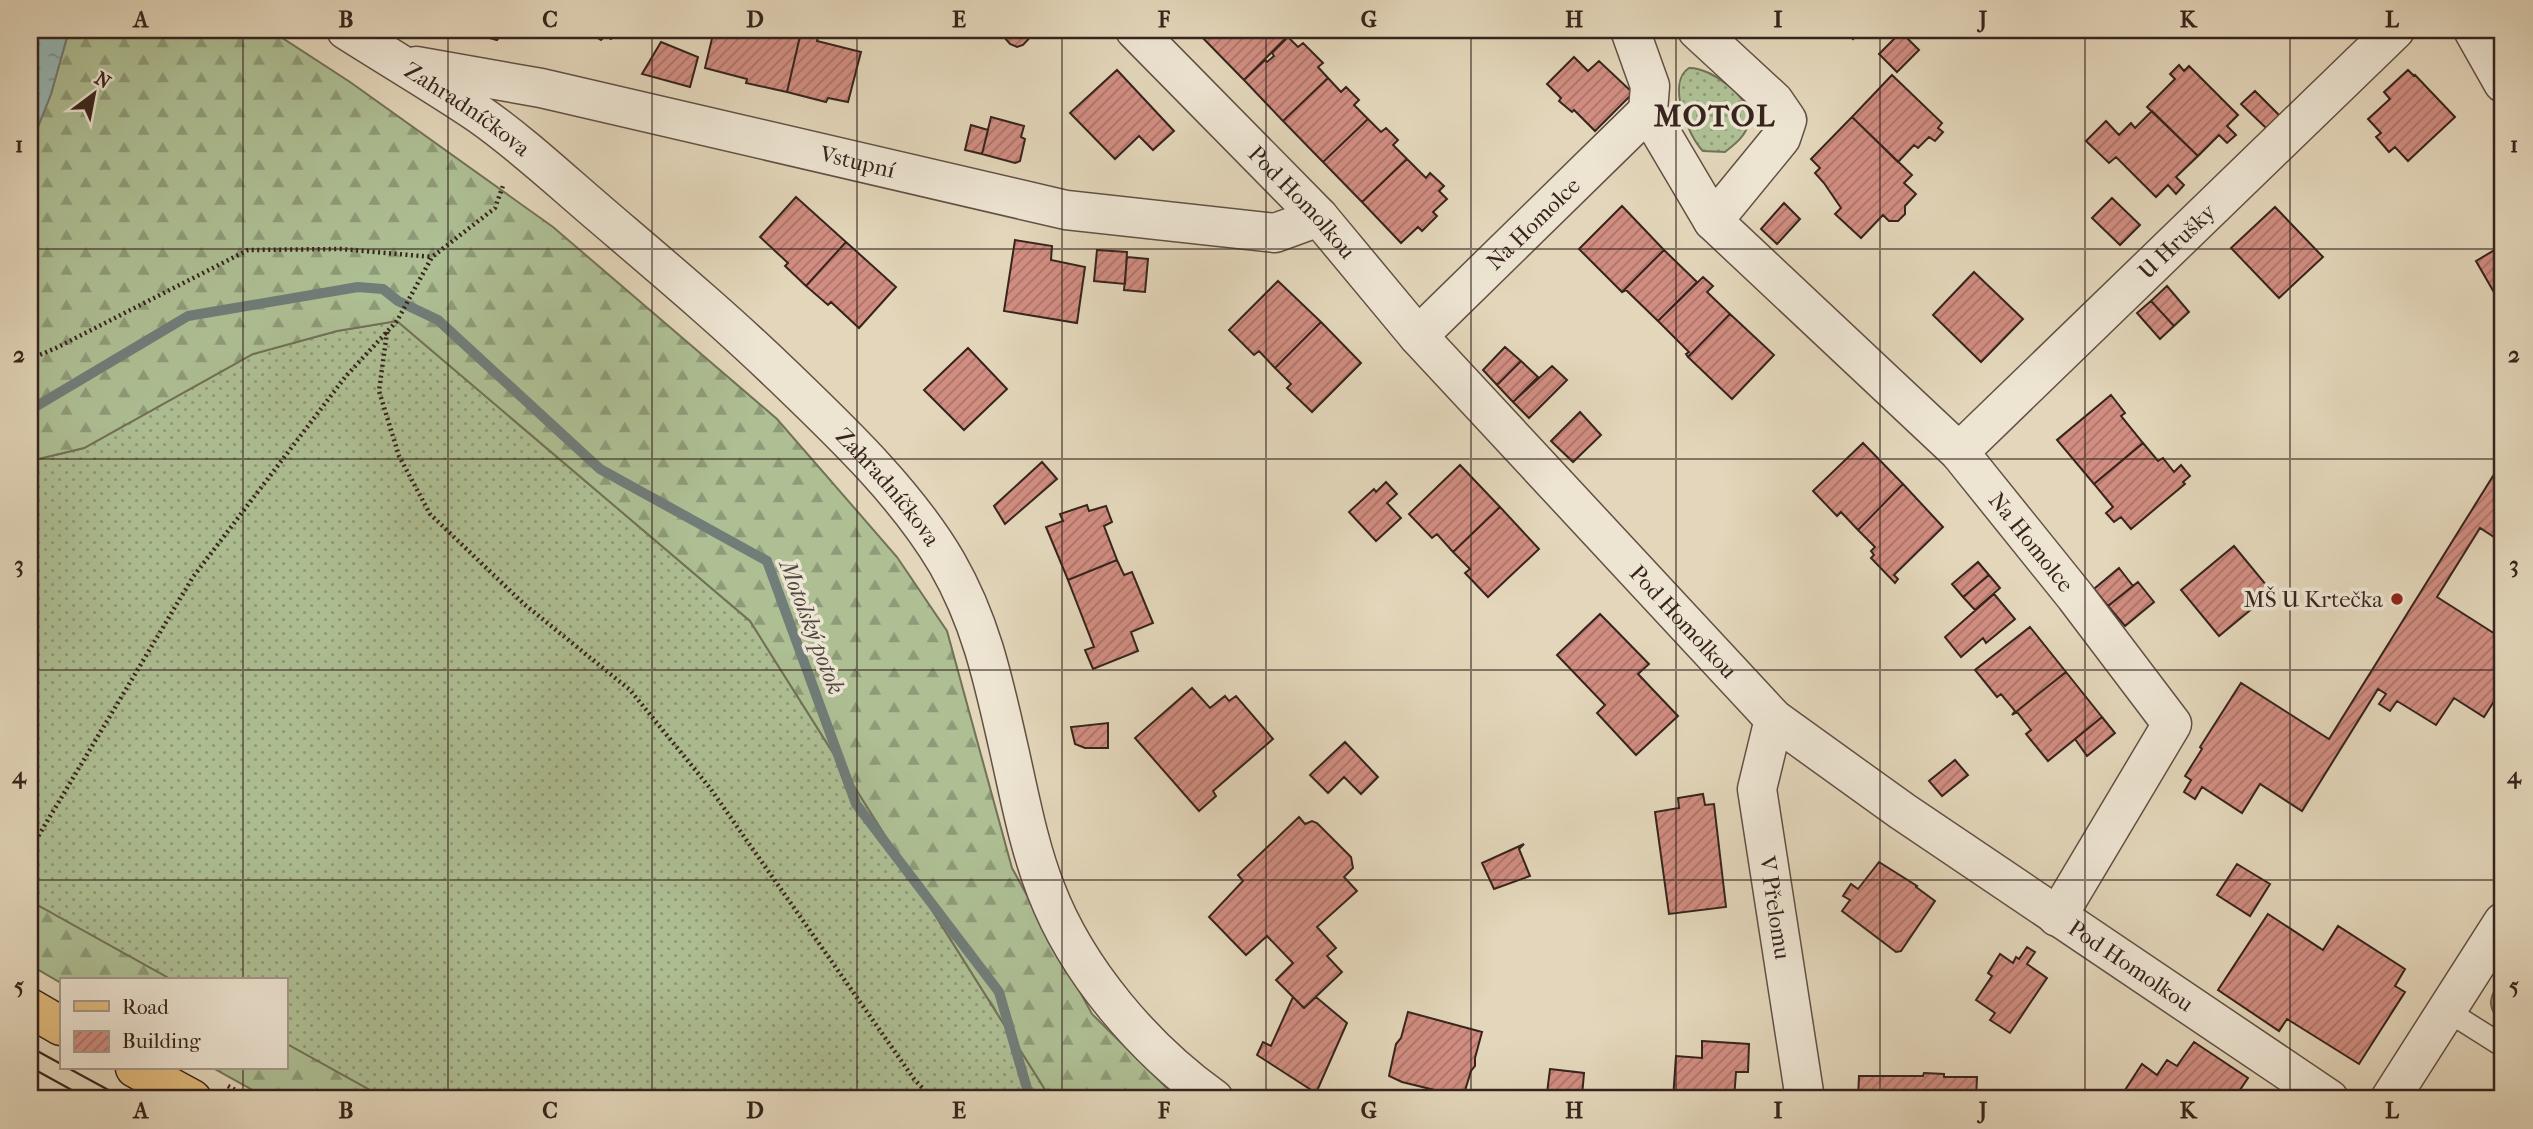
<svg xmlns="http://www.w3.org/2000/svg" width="2533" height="1129" viewBox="0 0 2533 1129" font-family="'IM FELL French Canon',serif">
<defs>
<pattern id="grass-dots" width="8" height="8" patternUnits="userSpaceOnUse" patternTransform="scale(1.75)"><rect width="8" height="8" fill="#aebf94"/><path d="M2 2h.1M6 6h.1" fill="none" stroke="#8e9b78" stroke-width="1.8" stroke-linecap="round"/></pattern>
<pattern id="forest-firs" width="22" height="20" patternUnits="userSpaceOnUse" patternTransform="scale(1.75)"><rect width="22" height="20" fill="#aebf94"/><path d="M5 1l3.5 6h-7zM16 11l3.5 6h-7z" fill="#8e9b78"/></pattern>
<pattern id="water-ripples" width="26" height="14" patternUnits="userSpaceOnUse" patternTransform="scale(1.75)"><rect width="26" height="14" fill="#96b8b6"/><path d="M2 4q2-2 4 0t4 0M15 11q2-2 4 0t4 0" fill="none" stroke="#7b9593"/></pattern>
<pattern id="building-hatch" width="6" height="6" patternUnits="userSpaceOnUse" patternTransform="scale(1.75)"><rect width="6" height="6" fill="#d18d81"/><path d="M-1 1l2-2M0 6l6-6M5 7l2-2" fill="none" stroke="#aa7369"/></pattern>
</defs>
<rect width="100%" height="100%" fill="#e3d6ba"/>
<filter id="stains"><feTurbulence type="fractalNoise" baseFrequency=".00286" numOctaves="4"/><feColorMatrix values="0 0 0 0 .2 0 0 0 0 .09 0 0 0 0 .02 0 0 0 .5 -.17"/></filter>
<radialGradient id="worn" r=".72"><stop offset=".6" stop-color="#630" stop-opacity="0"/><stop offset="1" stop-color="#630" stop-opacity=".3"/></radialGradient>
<path fill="url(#grass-dots)" stroke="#727258" stroke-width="2" d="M1689,68C1711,67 1754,99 1749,122C1746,136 1735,144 1725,152L1703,151C1688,136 1666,82 1689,68Z
M397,321L750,621L1051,1099H386L285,1043V980H172L30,901V461L84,448L253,354L337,331Z
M2503,976V1024C2484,1005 2490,997 2503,976Z"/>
<path fill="url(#forest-firs)" stroke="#727258" stroke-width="2" d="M69,30H270L350,82L553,227L777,419L897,557L947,631L1012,868L1092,1014L1178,1099H1051L750,621L397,321L337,331L253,354L84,448L30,461V147L51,94Z
M30,901L172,980H61V983L30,965Z
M285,1043L386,1099H269L213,1068H285Z"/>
<path fill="url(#water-ripples)" stroke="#707d79" stroke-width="2" d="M30,30H69L51,94L30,147Z"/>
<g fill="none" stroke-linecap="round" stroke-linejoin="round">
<path stroke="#707d79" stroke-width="10" d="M30,410L188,316L358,287L383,289L398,301L438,320L600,469L767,561L856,804L999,992L1028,1092L1039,1099"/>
</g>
<path fill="url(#building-hatch)" stroke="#37241d" stroke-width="2" d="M478,30H504L497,40L475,34Z
M585,30H617L611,39L605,36L601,40Z
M714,30H768L783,33L784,30H789L801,32L787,92L746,83L747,79L705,68Z
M998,30H1037L1023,45L1017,47L1010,44Z
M1197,30H1284L1289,35L1244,80L1196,31Z
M1843,30H1862L1853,39Z
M801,32L818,36L817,41L861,52L848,102L828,98L826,102L787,92Z
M1901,32L1919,50L1897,72L1879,54Z
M1288,37L1298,47L1303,43L1323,63L1318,67L1328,78L1283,121L1244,80L1265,60L1267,62L1274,56L1272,53Z
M661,42L698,57L690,87L642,74Z
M1574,57L1588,71L1599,61L1633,93L1595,131L1574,110L1572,112L1559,101L1561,98L1547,84Z
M2179,65L2184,71L2189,66L2238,115L2227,126L2236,135L2227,143L2219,135L2198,156L2147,107L2175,79L2170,74Z
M1117,70L1174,131L1153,150L1139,136L1115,159L1070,113Z
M2408,70L2414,76L2415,75L2455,117L2408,161L2395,147L2389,152L2376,137L2381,133L2368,119L2390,99L2384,92Z
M1892,75L1942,123L1938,128L1943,132L1935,141L1929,137L1918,148L1914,145L1898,162L1852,117Z
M1328,78L1341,92L1346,87L1359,100L1354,105L1368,119L1323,162L1283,121Z
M2255,91L2281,117L2267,129L2241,104Z
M2152,111L2198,156L2176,177L2184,185L2176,194L2168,185L2156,197L2116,157L2109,163L2086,141L2106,121L2119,135L2131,123L2135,128Z
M991,117L1024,126L1021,137L1025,139L1020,161L1015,163L982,154Z
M1852,117L1912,175L1904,183L1916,194L1905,206V214L1898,221H1889L1883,215L1861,238L1835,214L1841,208L1824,183L1815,173L1820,168L1811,159Z
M1368,119L1381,132L1386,128L1398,140L1393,145L1407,159L1362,202L1323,162Z
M971,125L988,130L982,154L965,150Z
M1407,159L1426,178L1430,173L1444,186L1439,191L1447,199L1433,212L1437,216L1422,231L1418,227L1401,243L1362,202Z
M796,197L846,242L806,286L785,266L788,263L760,237Z
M2112,198L2140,225L2120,245L2092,218Z
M1784,203L1800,219L1777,244L1761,229Z
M1622,206L1664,250L1622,292L1579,249Z
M2275,207L2323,257L2279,298L2231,248Z
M1015,240L1052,246L1051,260L1085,267L1077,323L1004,311Z
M846,242L896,287L859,328L831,302L828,305L806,286Z
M2503,245V308L2476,261Z
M1097,250L1127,252L1125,284L1094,281Z
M1664,250L1697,282L1658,321L1626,290L1622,292Z
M1127,257L1148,259L1145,292L1124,290Z
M1974,272L2023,319L1981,362L1933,315Z
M1703,277L1713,286L1707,292L1730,314L1688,357L1686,354L1689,352L1658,321Z
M1278,281L1321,322L1275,368L1259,351L1254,355L1229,330Z
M2167,286L2189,312L2174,326L2151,301Z
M2151,301L2174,326L2160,339L2137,313Z
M1730,314L1774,355L1732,399L1688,357Z
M1321,322L1361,363L1312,412L1287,388L1291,384L1275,368Z
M1505,347L1521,361L1497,385L1483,370Z
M968,348L1007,389L964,430L924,390Z
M1521,361L1538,377L1513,402L1497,385Z
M1552,366L1567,380L1529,418L1513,402Z
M2111,395L2125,413L2121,416L2143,443L2094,484L2057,440Z
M1580,412L1601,435L1573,462L1551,441Z
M1863,443L1903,484L1858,530L1841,512L1837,516L1813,491Z
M2143,443L2158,461L2163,458L2174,472L2181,465L2190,476L2183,482L2185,484L2131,529L2121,517L2114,522L2106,513L2113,507L2094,484Z
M2503,460V543L2480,528L2437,597L2503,639V687L2484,717L2454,698L2436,725L2397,701L2390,711L2379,704L2386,694L2378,689L2302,811L2260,784L2242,813L2202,787L2195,799L2184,792L2191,780L2185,776L2202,749L2200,747L2241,683L2329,739Z
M1042,462L1057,479L1005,524L994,506Z
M1460,465L1500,507L1453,552L1437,534L1432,538L1409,514Z
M1386,482L1397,494L1387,503L1401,518L1376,541L1349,512L1374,489L1376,492Z
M1903,484L1943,527L1894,575L1898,579L1895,583L1871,558L1874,555L1871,551L1875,547L1858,530Z
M1087,505L1089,511L1106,506L1112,522L1104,526L1117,560L1068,580L1046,527L1063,521L1060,514Z
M1500,507L1539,549L1488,597L1465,573L1470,569L1453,552Z
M2234,546L2272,592L2219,636L2181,590Z
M1117,560L1124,575L1132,572L1153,623L1131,632L1138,651L1093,669L1085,650L1094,647L1068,580Z
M1978,562L1989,575L1963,597L1952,584Z
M2119,568L2133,586L2108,606L2094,589Z
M1989,575L2000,588L1975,610L1963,597Z
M2138,582L2154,602L2125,626L2108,606Z
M1994,594L2015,619L1986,643L1983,638L1961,657L1945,637Z
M1600,614L1649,664L1638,674L1678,716L1636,755L1597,713L1605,705L1557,655Z
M2030,627L2066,672L2012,715L2015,711L2001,694L1997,697L1975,670Z
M2066,672L2102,717L2048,761L2026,734L2031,730L2017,712L2012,715Z
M1192,688L1210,708L1225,696L1229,701L1236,696L1273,739L1213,791L1216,796L1199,811L1135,738Z
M2102,717L2115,733L2087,756L2075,739Z
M1108,723V748H1085L1075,744L1071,727Z
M1345,742L1378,777L1361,794L1344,777L1328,793L1310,775Z
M1955,760L1968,775L1942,796L1929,781Z
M1703,794L1705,805L1714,804L1726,907L1669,914L1655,812L1679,808L1678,798Z
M1299,817L1305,824L1312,821L1317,823L1351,857L1353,868L1344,877L1357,891L1317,927L1336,948L1327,956L1342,972L1304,1008L1276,980L1293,963L1267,936L1246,955L1209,917L1243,881L1238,875Z
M1524,844L1519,849L1530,876L1494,889L1482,863Z
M1879,862L1917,886L1916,887L1935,901L1901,951L1896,952L1842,911L1850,900L1843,896L1851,884L1858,889Z
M2237,864L2270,884L2250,916L2217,895Z
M2268,914L2323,950L2338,926L2405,969L2395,986L2405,992L2359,1064L2287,1019L2279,1031L2218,990Z
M2027,947L2035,952L2027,964L2047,978L2010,1033L1990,1020L1995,1013L1976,1000L1992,976L1988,973L2000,954L2013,963L2016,957L2019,959Z
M1293,997L1304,1008L1316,997L1347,1023L1316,1093L1257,1055L1263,1042L1271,1046Z
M1408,1012L1482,1032L1475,1058V1066L1471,1071L1463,1097L1402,1082L1389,1076L1396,1044L1401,1038Z
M1702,1041L1749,1044L1748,1072H1736L1734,1099H1673L1676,1056L1702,1058Z
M2194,1042L2248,1078L2238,1093L2246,1099H2138L2125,1090L2142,1064L2157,1075L2167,1060L2177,1066Z
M1550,1069L1584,1073L1582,1096L1547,1093Z
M1924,1073L1944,1074V1077H1977L1976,1099H1858L1859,1076H1923Z
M1547,1093L1582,1096L1581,1099H1546Z"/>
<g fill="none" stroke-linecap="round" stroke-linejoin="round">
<defs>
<path id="lane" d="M2446,1010L2503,1046"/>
<g id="street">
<path id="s1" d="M346,30C390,58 436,85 479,114C522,144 560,180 600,214C662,267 724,319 782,375C840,431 906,493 947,563C981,622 993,679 1008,745C1019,793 1028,844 1046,890C1077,971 1144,1049 1214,1099"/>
<path id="s2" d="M1135,30L1319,217L1418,336L1774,719L1902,811L2329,1099"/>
<path d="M1630,30L1650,86L1648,111L1713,221L1781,138L1787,120L1774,101L1697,30"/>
<path d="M2473,30L2503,83"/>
<path id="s3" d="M416,66L541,88L1066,210L1275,233L1319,217"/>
<path id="s4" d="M1713,221L1959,452L2075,596L2172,724L2057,917"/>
<path id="s5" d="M1418,336L1648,111"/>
<path id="s6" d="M1959,452L2395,30"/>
<path id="s7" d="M1774,719L1757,789L1805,1099"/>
<path d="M2390,1099L2503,922"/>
</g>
<path id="primary" d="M30,1008L61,1026
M135,1068L192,1099"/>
</defs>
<use href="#lane" stroke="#625044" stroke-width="24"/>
<use href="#street" stroke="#625044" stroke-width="41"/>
<use href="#primary" stroke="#37241d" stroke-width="41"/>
<path stroke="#37241d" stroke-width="4.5" stroke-dasharray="2 3.5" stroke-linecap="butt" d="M387,332L379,391L399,456L430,514L524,604L630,690L710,788L914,1079L933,1099
M30,359L56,348L248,250L341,249L432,257
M30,850L193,577L346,376L397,321L432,257L495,208L504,183
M228,1086L252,1099"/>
<use href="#lane" stroke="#ede4d2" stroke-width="21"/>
<use href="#street" stroke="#ede4d2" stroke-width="38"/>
<use href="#primary" stroke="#e2bb7d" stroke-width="38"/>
<path stroke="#37241d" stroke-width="2" d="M30,1047L61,1064
M30,1067L88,1099
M68,1068L125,1099"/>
</g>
<path fill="none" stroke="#37241d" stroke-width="2" stroke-opacity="0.55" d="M243,30V980M448,30V1099M652,30V1099M857,30V1099M1062,30V1099M1266,30V1099M1471,30V1099M1676,30V1099M1880,30V1099M2085,30V1099M2290,30V1099M30,249H2503M30,459H2503M30,670H2503M30,880H2503M243,1068V1099"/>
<circle fill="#8f2418" stroke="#ede4d2" stroke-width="2.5" cx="2397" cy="599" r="7"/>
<g text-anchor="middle" stroke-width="7" stroke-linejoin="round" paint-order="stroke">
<g font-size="23" fill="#37241d" stroke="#ede4d2">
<text dy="8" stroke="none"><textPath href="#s1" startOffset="145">Zahradníčkova</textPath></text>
<text dy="8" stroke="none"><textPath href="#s3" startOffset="452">Vstupní</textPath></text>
<text dy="8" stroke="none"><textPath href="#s2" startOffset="240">Pod Homolkou</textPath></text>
<text dy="8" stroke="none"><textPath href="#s5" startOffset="161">Na Homolce</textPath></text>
<text dy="8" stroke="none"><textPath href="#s6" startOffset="303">U Hrušky</textPath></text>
<text dy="8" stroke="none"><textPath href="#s1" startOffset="712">Zahradníčkova</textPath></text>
<text dy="8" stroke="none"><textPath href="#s4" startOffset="453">Na Homolce</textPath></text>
<text dy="8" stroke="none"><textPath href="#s2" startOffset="807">Pod Homolkou</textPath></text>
<text dy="8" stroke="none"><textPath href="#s7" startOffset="192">V Přelomu</textPath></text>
<text dy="8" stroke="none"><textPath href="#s2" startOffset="1374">Pod Homolkou</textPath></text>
</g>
<g font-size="23" fill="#37241d" stroke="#ede4d2" text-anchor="end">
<text x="2383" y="607">MŠ U Krtečka</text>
</g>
<g font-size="24" font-style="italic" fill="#4f4943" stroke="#ede4d2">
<text transform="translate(812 627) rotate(69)" y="8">Motolský potok</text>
</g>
<g font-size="30" font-weight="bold" letter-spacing="2" fill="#37241d" stroke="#ede4d2">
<text x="1715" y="126">MOTOL</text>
</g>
</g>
<rect width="2533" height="1129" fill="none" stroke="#e3d6ba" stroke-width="77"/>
<rect x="60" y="978" width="228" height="91" fill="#ede4d2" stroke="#a4978a" stroke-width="2"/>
<rect x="74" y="1001" width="35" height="10" fill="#e2bb7d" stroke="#a4978a" stroke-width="2"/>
<text x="122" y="1014" font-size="21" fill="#37241d">Road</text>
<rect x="74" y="1031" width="35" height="21" fill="url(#building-hatch)" stroke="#a4978a" stroke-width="2"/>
<text x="122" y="1048" font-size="21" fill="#37241d">Building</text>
<g transform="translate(94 94) rotate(32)" stroke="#ede4d2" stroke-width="5" paint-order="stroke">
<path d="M0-5L12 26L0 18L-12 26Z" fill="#37241d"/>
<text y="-10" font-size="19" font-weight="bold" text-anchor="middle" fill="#37241d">N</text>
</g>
<rect x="38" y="38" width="2456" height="1052" fill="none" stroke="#37241d" stroke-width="2.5"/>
<g font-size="23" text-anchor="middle" font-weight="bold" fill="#37241d">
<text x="141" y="27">A</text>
<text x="346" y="27">B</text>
<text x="550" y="27">C</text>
<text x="755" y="27">D</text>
<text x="959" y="27">E</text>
<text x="1164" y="27">F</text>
<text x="1369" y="27">G</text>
<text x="1574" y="27">H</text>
<text x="1778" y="27">I</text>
<text x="1983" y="27">J</text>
<text x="2188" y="27">K</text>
<text x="2392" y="27">L</text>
<text x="19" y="152">1</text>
<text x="2514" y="152">1</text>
<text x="19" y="362">2</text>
<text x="2514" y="362">2</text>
<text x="19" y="572">3</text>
<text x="2514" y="572">3</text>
<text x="19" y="783">4</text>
<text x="2514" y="783">4</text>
<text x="19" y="993">5</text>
<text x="2514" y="993">5</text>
<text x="141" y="1118">A</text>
<text x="346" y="1118">B</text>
<text x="550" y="1118">C</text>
<text x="755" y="1118">D</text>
<text x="959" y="1118">E</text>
<text x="1164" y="1118">F</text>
<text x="1369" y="1118">G</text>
<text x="1574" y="1118">H</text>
<text x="1778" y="1118">I</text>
<text x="1983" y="1118">J</text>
<text x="2188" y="1118">K</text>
<text x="2392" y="1118">L</text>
</g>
<rect width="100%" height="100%" filter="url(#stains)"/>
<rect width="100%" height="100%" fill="url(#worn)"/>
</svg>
